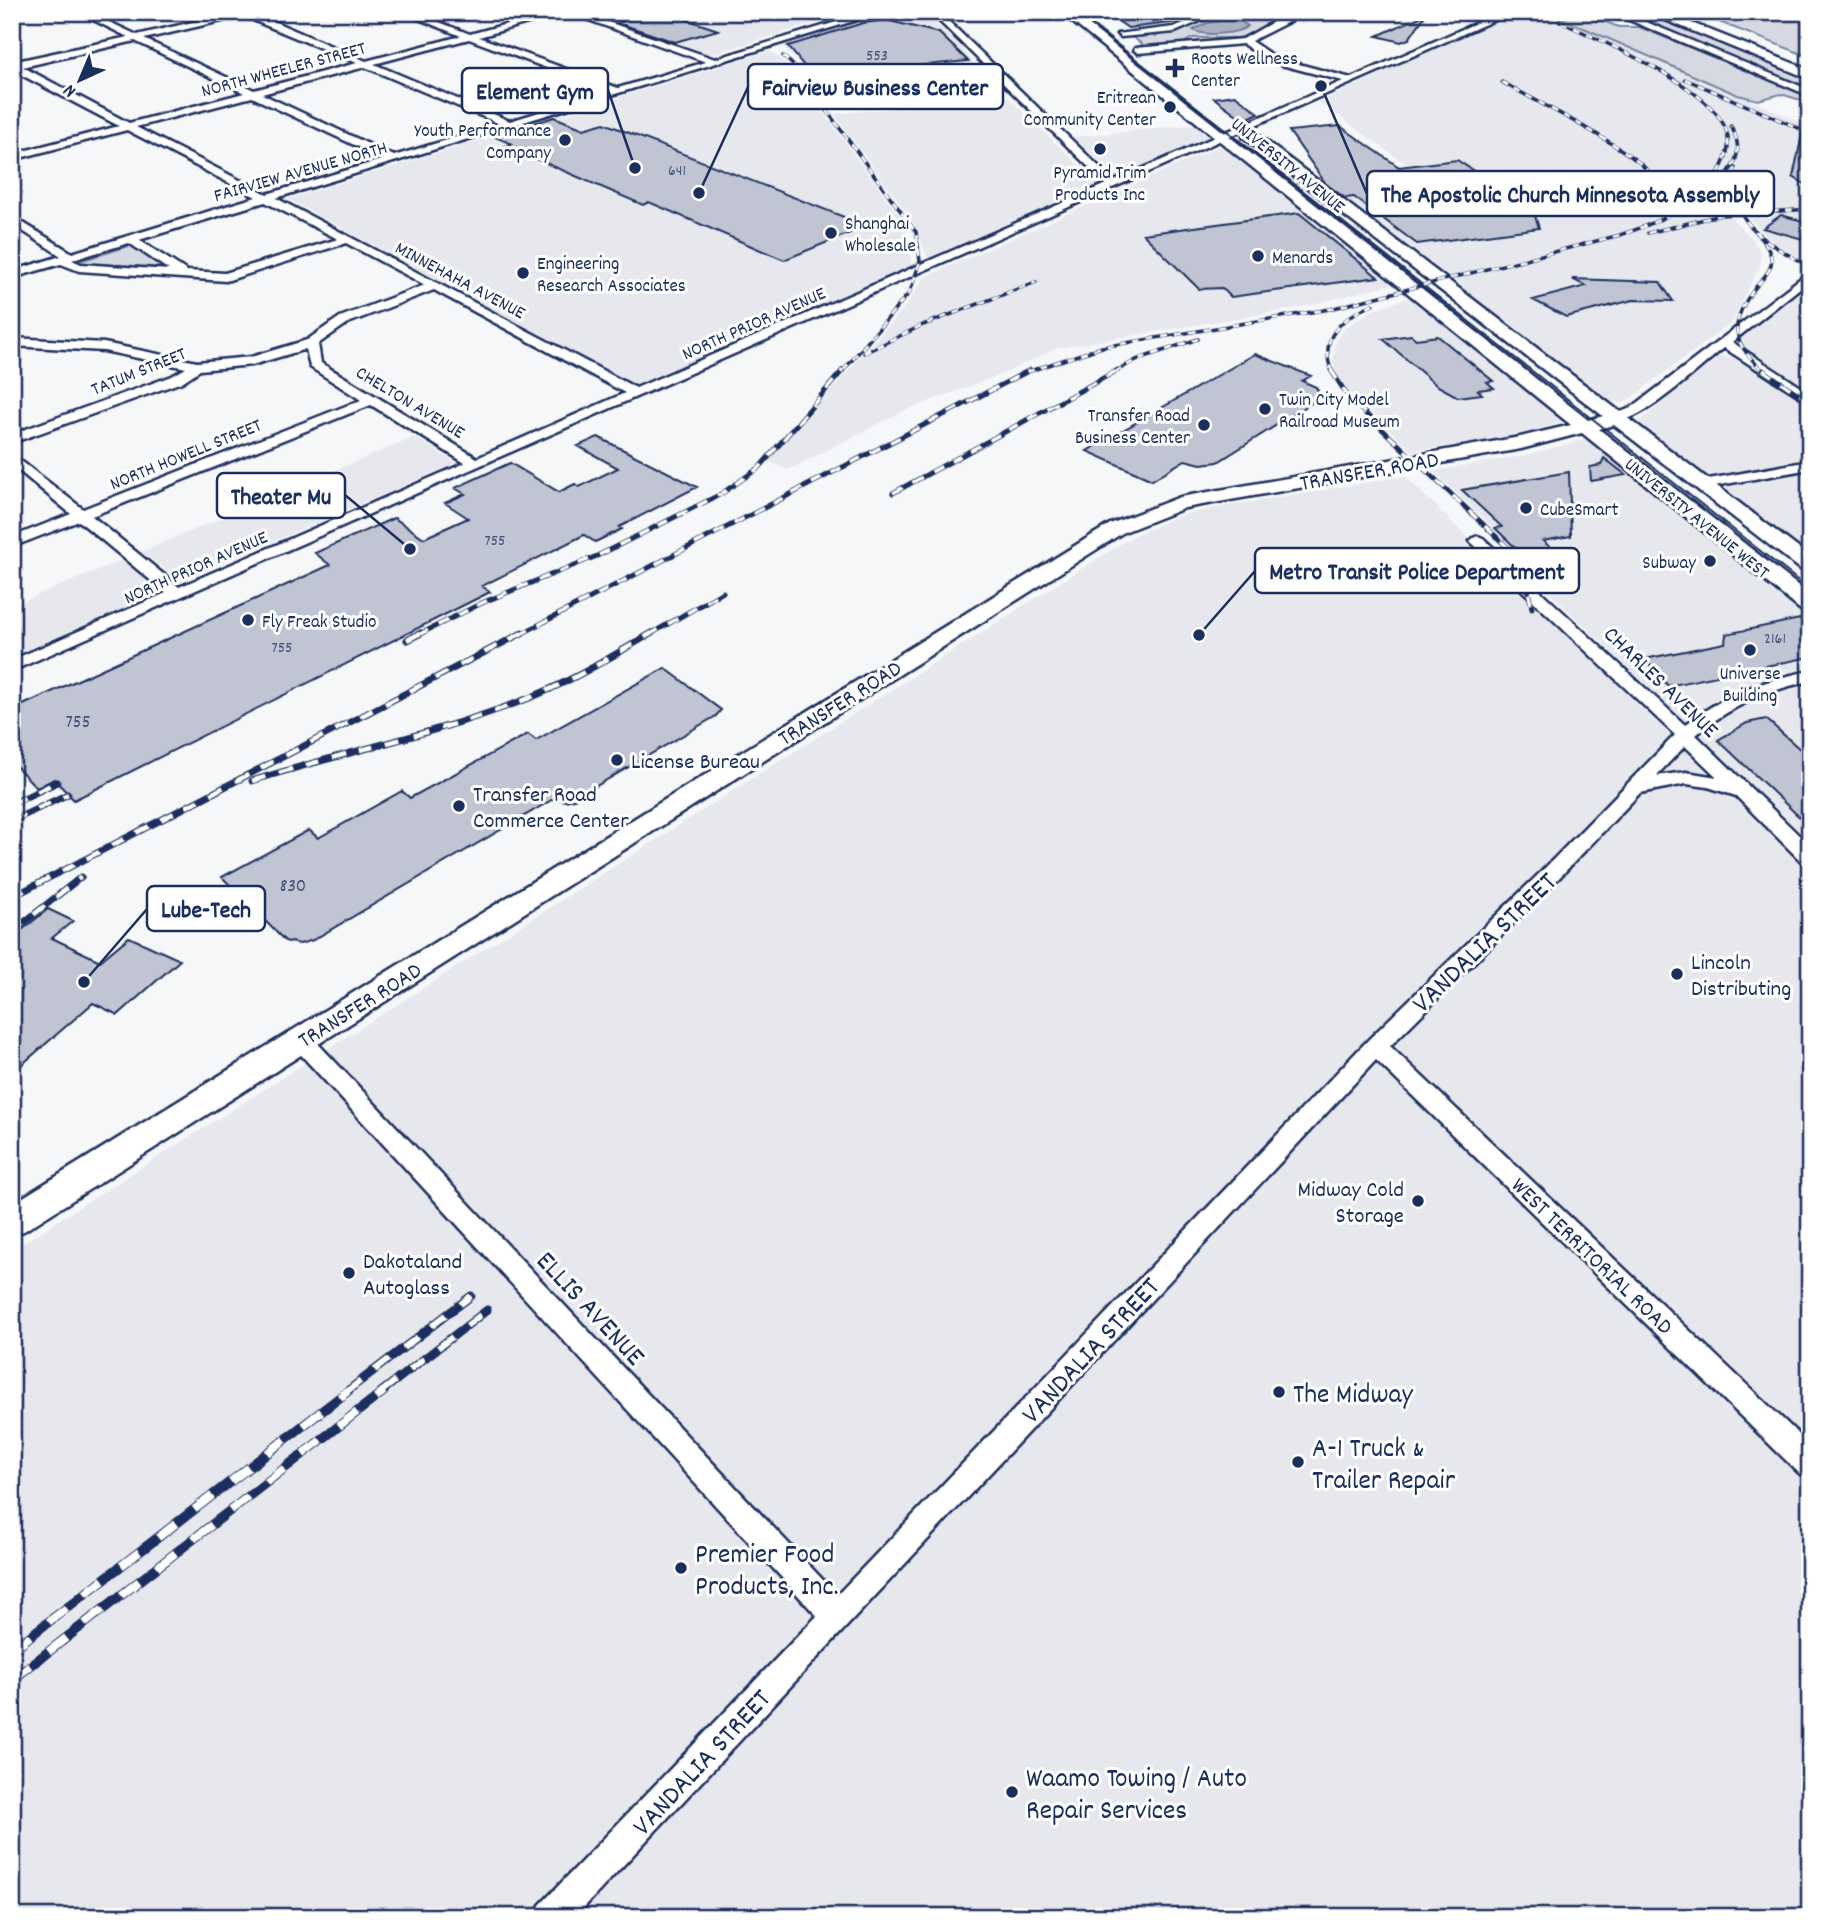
<svg xmlns="http://www.w3.org/2000/svg" width="1822" height="1929" viewBox="0 0 1822 1929" font-family="Dekko,sans-serif">
<rect width="100%" height="100%" fill="#f6f7f9"/>
<filter id="ink" filterUnits="userSpaceOnUse"><feTurbulence type="fractalNoise" baseFrequency=".0143" numOctaves="2"/><feDisplacementMap in="SourceGraphic" scale="14" xChannelSelector="R" yChannelSelector="G"/><feConvolveMatrix kernelMatrix="1 2 1 2 8 2 1 2 1" color-interpolation-filters="sRGB"/></filter>
<g filter="url(#ink)">
<path fill="#e6e8ee" d="M583,12H852L709,55Z
M891,12H925L962,48L975,65L864,76V72L811,78L783,45Z
M1515,12H1547L1810,126V261L1791,255L1775,244L1746,215L1732,219L1753,239L1761,253L1760,265L1731,323L1624,403L1605,402L1455,287L1461,285L1448,274L1438,276L1380,227L1314,175L1406,164L1319,102Z
M770,51L789,66L905,223L912,266L639,389L288,199Z
M1007,97L1099,184L928,258L914,223L834,114Z
M1200,124L1215,135L1117,177L1073,137Z
M1218,147H1223L1392,284L1298,308L1057,348L1007,372L904,411L788,470L768,461L904,308L925,277Z
M1810,281V394L1732,342Z
M1413,296L1564,416V420L1553,425L1502,438L1412,451L1349,391L1338,377L1333,364L1336,340L1347,326L1375,309Z
M1718,357H1730L1743,362L1810,407V561L1635,425Z
M414,437L456,463L181,581L141,552Z
M1588,439L1602,445L1810,612V841L1530,574L1539,572L1433,471L1518,457Z
M1405,476L1810,873V1917H12V1250L1133,536L1181,515L1209,509Z
M122,560L161,593L12,658V606Z"/>
<path fill="#d6d9e2" stroke="#7884a0" stroke-width="2" d="M1223,12L1293,14L1240,38H1192L1180,45L1147,48L1130,35L1176,30Z
M1547,12H1603L1605,14L1597,19L1619,27H1639L1810,96V103L1781,94L1758,100L1738,95Z
M1621,12H1641L1810,79V91Z
M1693,12H1810V57Z
M132,245L167,268L77,263V262Z"/>
<path fill="#a9b0c1" stroke="#707c99" stroke-width="2" d="M1221,21H1240L1248,26C1238,34 1204,37 1193,30L1207,23Z"/>
<path fill="#c0c4d3" stroke="#1b2f5e" stroke-width="2" d="M655,12H664L718,30L675,42L618,23Z
M1105,12H1178V22L1128,28Z
M1426,14L1409,39L1401,42L1377,36Z
M886,20L939,33L968,61L812,76L788,46L863,23Z
M1235,95L1259,113L1244,120L1214,98Z
M554,117L584,129L604,123L867,226L784,260L649,202L643,205L506,146L512,144L493,136Z
M1340,126L1399,167L1457,160L1533,210L1539,228L1417,244L1354,197L1345,198L1326,184L1289,131Z
M1803,130L1810,131V187L1793,177Z
M1299,213L1378,277L1231,297L1222,288L1199,289L1143,234Z
M1781,215L1810,223V241L1763,228Z
M1572,279L1660,282L1673,301L1633,300L1566,317L1533,300L1586,286Z
M1411,335L1416,339L1438,336L1493,381L1487,382L1494,388L1478,390L1482,394L1458,397L1436,385L1383,339Z
M1255,354L1311,376L1302,381L1316,387L1321,397L1218,462L1201,464L1185,460L1152,480L1087,451Z
M598,437L697,487L619,527L622,529L595,542L584,535L482,586L490,592L74,800L54,779L37,788L12,762V710L330,565L315,553L394,518L424,538L468,518L445,503L465,494L455,488L510,463L559,492L575,484L579,487L618,468L578,446Z
M1604,458L1626,475L1591,481L1590,467L1601,465Z
M1569,472L1571,536L1543,541L1554,551L1525,557L1495,528L1502,527L1462,490Z
M1810,617V657L1668,686L1645,659L1725,643L1726,634Z
M665,668L721,710L716,716L574,799L565,801L555,798L313,940L300,944L285,941L222,877L309,830L318,838L402,791L410,798L528,734L536,740Z
M1766,719L1810,758V827L1718,740L1747,723Z
M48,909L73,921L52,938L100,961L129,937L180,960L118,1015L93,1003L12,1073V938Z"/>
<g fill="none" stroke-linecap="round" stroke-linejoin="round">
<defs>
<path id="minor" d="M77,12H88L137,35L236,12H252L366,61L461,36L401,12H413L470,34L551,12H566L479,37L618,88L706,62L566,12H579L715,59L869,12H883L276,198L636,388L1106,184L930,12H939L1114,181L1343,81L1270,62L1243,44L1138,53L1134,50L1135,48L1243,39L1280,18L1296,12H1308L1251,41L1276,58L1351,78L1501,12H1513L12,671V660L166,593L79,521L12,547V537L71,514L12,465V454L83,509L361,400L310,367L306,349L252,365L200,370L182,382L12,443V434L172,376L186,368L104,351L12,346V338L104,343L197,362L251,357L307,340L340,317L425,285L346,243L226,281L79,271L61,264L12,278V271L61,256L12,224V216L72,253L256,197L127,130L12,160V154L119,126L12,70V62L128,37ZM243,16L357,63L254,90L144,39ZM469,39L608,91L510,121L374,64ZM135,41L244,93L129,123L23,67ZM365,67L500,124L394,156L262,94ZM252,97L384,159L267,194L136,127ZM265,202L338,239L225,273L187,271L139,240ZM129,243L169,270L81,264L72,260ZM434,290L625,393L477,458L321,363L318,344L348,323ZM371,405L465,463L179,587L92,516Z
M1209,12H1221L1175,32L1121,37L1117,34L1174,27Z
M1610,12H1622L1810,90V96Z
M1810,271V280L1732,342L1810,393V403L1724,348C1702,365 1639,426 1613,421V415L1631,408Z
M1810,461V469L1703,488L1696,484L1703,480Z
M1478,536L1483,538L1685,725C1722,695 1764,680 1810,671V681C1767,690 1729,707 1696,735L1810,846V865L1803,863L1736,796L1708,787L1686,784L1640,793L1556,881L1390,1046L1810,1445V1478L1800,1474L1376,1060L575,1917H535L540,1905L817,1616L293,1046L290,1040L293,1034L301,1031L309,1034L837,1595L1368,1040L1542,871L1675,735L1473,544L1470,541L1473,538ZM1685,746L1717,777L1686,772L1656,776Z"/>
<path id="major" d="M1060,12H1072L1588,420L1603,416L1243,137V131H1253L1810,557V573L1803,571L1614,425L1599,429L1810,595V612L1802,611L1582,433L1521,449L1185,508L1124,532L24,1231L12,1235V1204L1110,524L1180,497L1520,437L1571,425Z"/>
<path id="highway" d="M1646,12H1664L1810,70V79Z"/>
</defs>
<use href="#minor" stroke="#1b2f5e" stroke-width="5"/>
<use href="#major" stroke="#1b2f5e" stroke-width="5"/>
<use href="#highway" stroke="#1b2f5e" stroke-width="5"/>
<use href="#minor" fill="#fff" fill-rule="evenodd"/>
<use href="#major" fill="#fff" fill-rule="evenodd"/>
<use href="#highway" fill="#fff" fill-rule="evenodd"/>
<path stroke="#1b2f5e" stroke-width="2" d="M1076,12L1810,590"/>
<defs>
<path id="rail-far4" d="M1539,12L1564,23
M783,56L794,66L916,232L920,261L910,292L842,372
M1685,79L1810,133
M1502,82C1533,100 1637,151 1652,176C1659,189 1656,200 1650,212
M1735,168C1725,222 1769,244 1810,267
M1724,178C1739,161 1742,146 1731,126
M1653,209L1664,198L1699,175
M1755,231C1762,241 1774,252 1771,265C1769,273 1760,282 1755,288C1728,323 1731,343 1765,372
M1648,233L1721,215L1810,209
M864,353L923,325L1036,282
M1027,372L1102,347L1330,309L1620,235C1657,223 1695,207 1718,173C1725,162 1731,147 1727,133C1715,87 1598,40 1557,20
M1115,372L1136,360L1198,339
M1332,372C1317,336 1344,317 1373,304"/>
<path id="rail-far3" d="M1331,370L1349,398L1521,560
M1763,370L1810,402
M893,493L1118,370
M1508,555L1527,587L1532,608
M418,635L484,602L597,556L721,494L760,467L843,370
M519,635L1030,370
M649,635L723,592"/>
<path id="rail-far2" d="M407,640L421,633
M252,781C340,753 432,735 519,702C566,685 609,658 652,633
M12,804L57,782
M12,821L68,794
M12,897L522,633
M12,932L81,877"/>
<path id="rail-far1" d="M346,1392L471,1296
M381,1392L487,1310"/>
<path id="rail" d="M12,1650L348,1391
M12,1680L384,1391"/>
</defs>
<use href="#rail-far4" stroke="#1b2f5e" stroke-width="3.5"/>
<use href="#rail-far3" stroke="#1b2f5e" stroke-width="5"/>
<use href="#rail-far2" stroke="#1b2f5e" stroke-width="7"/>
<use href="#rail-far1" stroke="#1b2f5e" stroke-width="9"/>
<use href="#rail" stroke="#1b2f5e" stroke-width="10"/>
<use href="#rail-far4" stroke="#fff" stroke-width="2.5" stroke-dasharray="7" stroke-linecap="butt"/>
<use href="#rail-far3" stroke="#fff" stroke-width="3.5" stroke-dasharray="11" stroke-linecap="butt"/>
<use href="#rail-far2" stroke="#fff" stroke-width="4.5" stroke-dasharray="14" stroke-linecap="butt"/>
<use href="#rail-far1" stroke="#fff" stroke-width="6" stroke-dasharray="18" stroke-linecap="butt"/>
<use href="#rail" stroke="#fff" stroke-width="8" stroke-dasharray="23" stroke-linecap="butt"/>
</g>
</g>
<g fill="#1b2f5e" stroke="#fff" stroke-width="2.5">
<path d="M1171.5 57.5h7v7h7v7h-7v7h-7v-7h-7v-7h7z"/>
<circle cx="1170" cy="107" r="7"/>
<circle cx="565" cy="140" r="7"/>
<circle cx="1100" cy="149" r="7"/>
<circle cx="831" cy="233" r="7"/>
<circle cx="1258" cy="256" r="7"/>
<circle cx="523" cy="273" r="7"/>
<circle cx="1265" cy="409" r="7"/>
<circle cx="1204" cy="425" r="7"/>
<circle cx="1526" cy="508" r="7"/>
<circle cx="1710" cy="561" r="7"/>
<circle cx="248" cy="620" r="7"/>
<circle cx="1750" cy="650" r="7"/>
<circle cx="617" cy="760" r="7"/>
<circle cx="459" cy="806" r="7"/>
<circle cx="1677" cy="974" r="7"/>
<circle cx="1418" cy="1201" r="7"/>
<circle cx="349" cy="1273" r="7"/>
<circle cx="1279" cy="1392" r="7"/>
<circle cx="1298" cy="1462" r="7"/>
<circle cx="681" cy="1568" r="7"/>
<circle cx="1012" cy="1792" r="7"/>
</g>
<g text-anchor="middle" stroke-width="6" stroke-linejoin="round" paint-order="stroke">
<g font-size="16" fill="#44547b">
<text x="877" y="60">553</text>
<text x="677" y="175">641</text>
<text x="495" y="545">755</text>
<text x="1775" y="643">2161</text>
<text x="282" y="652">755</text>
</g>
<g font-size="19" fill="#1b2f5e" stroke="#fff" text-anchor="start">
<text x="1191" y="64">Roots Wellness<tspan x="1191" dy="22">Center</tspan></text>
<text x="1156" y="103" text-anchor="end">Eritrean<tspan x="1156" dy="22">Community Center</tspan></text>
<text x="551" y="136" text-anchor="end">Youth Performance<tspan x="551" dy="22">Company</tspan></text>
<text x="1100" y="178" text-anchor="middle">Pyramid Trim<tspan x="1100" dy="22">Products Inc</tspan></text>
<text x="845" y="229">Shanghai<tspan x="845" dy="22">Wholesale</tspan></text>
<text x="1272" y="263">Menards</text>
<text x="537" y="269">Engineering<tspan x="537" dy="22">Research Associates</tspan></text>
<text x="1279" y="405">Twin City Model<tspan x="1279" dy="22">Railroad Museum</tspan></text>
<text x="1190" y="421" text-anchor="end">Transfer Road<tspan x="1190" dy="22">Business Center</tspan></text>
<text x="1540" y="515">CubeSmart</text>
<text x="1696" y="568" text-anchor="end">Subway</text>
<text x="262" y="627">Fly Freak Studio</text>
<text x="1750" y="679" text-anchor="middle">Universe<tspan x="1750" dy="22">Building</tspan></text>
</g>
<g font-size="19" fill="#1b2f5e" stroke="#fff">
<text transform="translate(283 68) rotate(-15)" y="7">NORTH WHEELER STREET</text>
<text transform="translate(1289 164) rotate(39)" y="7">UNIVERSITY AVENUE</text>
<text transform="translate(300 170) rotate(-16)" y="7">FAIRVIEW AVENUE NORTH</text>
<text transform="translate(461 279) rotate(28)" y="7">MINNEHAHA AVENUE</text>
<text transform="translate(753 322) rotate(-24)" y="7">NORTH PRIOR AVENUE</text>
<text transform="translate(138 370) rotate(-22)" y="7">TATUM STREET</text>
<text transform="translate(411 401) rotate(31)" y="7">CHELTON AVENUE</text>
<text transform="translate(185 453) rotate(-22)" y="7">NORTH HOWELL STREET</text>
<text transform="translate(1698 517) rotate(39)" y="7">UNIVERSITY AVENUE WEST</text>
<text transform="translate(195 566) rotate(-24)" y="7">NORTH PRIOR AVENUE</text>
</g>
<g font-size="19" fill="#44547b">
<text x="78" y="727">755</text>
<text x="293" y="891">830</text>
</g>
<g font-size="23" fill="#1b2f5e" stroke="#fff">
<text transform="translate(1369 470) rotate(-10)" y="8">TRANSFER ROAD</text>
<text transform="translate(1662 681) rotate(44)" y="8">CHARLES AVENUE</text>
<text transform="translate(839 702) rotate(-32)" y="8">TRANSFER ROAD</text>
<text transform="translate(359 1004) rotate(-32)" y="8">TRANSFER ROAD</text>
<text transform="translate(1593 1255) rotate(44)" y="8">WEST TERRITORIAL ROAD</text>
</g>
<g font-size="23" fill="#1b2f5e" stroke="#fff" text-anchor="start">
<text x="631" y="768">License Bureau</text>
<text x="473" y="801">Transfer Road<tspan x="473" dy="26">Commerce Center</tspan></text>
<text x="1691" y="969">Lincoln<tspan x="1691" dy="26">Distributing</tspan></text>
<text x="1404" y="1196" text-anchor="end">Midway Cold<tspan x="1404" dy="26">Storage</tspan></text>
<text x="363" y="1268">Dakotaland<tspan x="363" dy="26">Autoglass</tspan></text>
</g>
<g font-size="28" fill="#1b2f5e" stroke="#fff">
<text transform="translate(1483 941) rotate(-44)" y="10">VANDALIA STREET</text>
<text transform="translate(592 1307) rotate(47)" y="10">ELLIS AVENUE</text>
<text transform="translate(1089 1349) rotate(-47)" y="10">VANDALIA STREET</text>
<text transform="translate(700 1761) rotate(-47)" y="10">VANDALIA STREET</text>
</g>
<g font-size="28" fill="#1b2f5e" stroke="#fff" text-anchor="start">
<text x="1293" y="1402">The Midway</text>
<text x="1312" y="1456">A-1 Truck &amp;<tspan x="1312" dy="32">Trailer Repair</tspan></text>
<text x="695" y="1562">Premier Food<tspan x="695" dy="32">Products, Inc.</tspan></text>
<text x="1026" y="1786">Waamo Towing / Auto<tspan x="1026" dy="32">Repair Services</tspan></text>
</g>
</g>
<path fill="none" stroke="#1b2f5e" stroke-width="2.5" d="M699 193L748 87M635 168L608 90M1321 86L1367 194M410 549L345 495M1199 635L1255 571M84 982L147 909"/>
<g fill="#1b2f5e" stroke="#fff" stroke-width="2.5">
<circle cx="699" cy="193" r="7"/>
<circle cx="635" cy="168" r="7"/>
<circle cx="1321" cy="86" r="7"/>
<circle cx="410" cy="549" r="7"/>
<circle cx="1199" cy="635" r="7"/>
<circle cx="84" cy="982" r="7"/>
</g>
<g fill="#fff" stroke="#1b2f5e" stroke-width="2.5">
<rect x="748" y="64" width="255" height="45" rx="7"/>
<rect x="462" y="68" width="146" height="45" rx="7"/>
<rect x="1367" y="171" width="407" height="45" rx="7"/>
<rect x="217" y="473" width="128" height="45" rx="7"/>
<rect x="1255" y="548" width="324" height="45" rx="7"/>
<rect x="147" y="886" width="118" height="45" rx="7"/>
</g>
<g font-size="24" text-anchor="middle" font-weight="bold" fill="#1b2f5e">
<text x="875" y="95">Fairview Business Center</text>
<text x="535" y="99">Element Gym</text>
<text x="1570" y="202">The Apostolic Church Minnesota Assembly</text>
<text x="281" y="504">Theater Mu</text>
<text x="1417" y="579">Metro Transit Police Department</text>
<text x="206" y="917">Lube-Tech</text>
</g>
<rect width="1822" height="1929" fill="none" stroke="#fff" stroke-width="42"/>
<rect x="21" y="21" width="1780" height="1887" fill="none" stroke="#1b2f5e" stroke-width="2.5" filter="url(#ink)"/>
<g transform="translate(80 80) rotate(224)" stroke="#ffffff" stroke-width="5" paint-order="stroke">
<path d="M0-5L12 26L0 18L-12 26Z" fill="#1b2f5e"/>
<text y="-10" font-size="19" font-weight="bold" text-anchor="middle" fill="#1b2f5e">N</text>
</g>
</svg>
